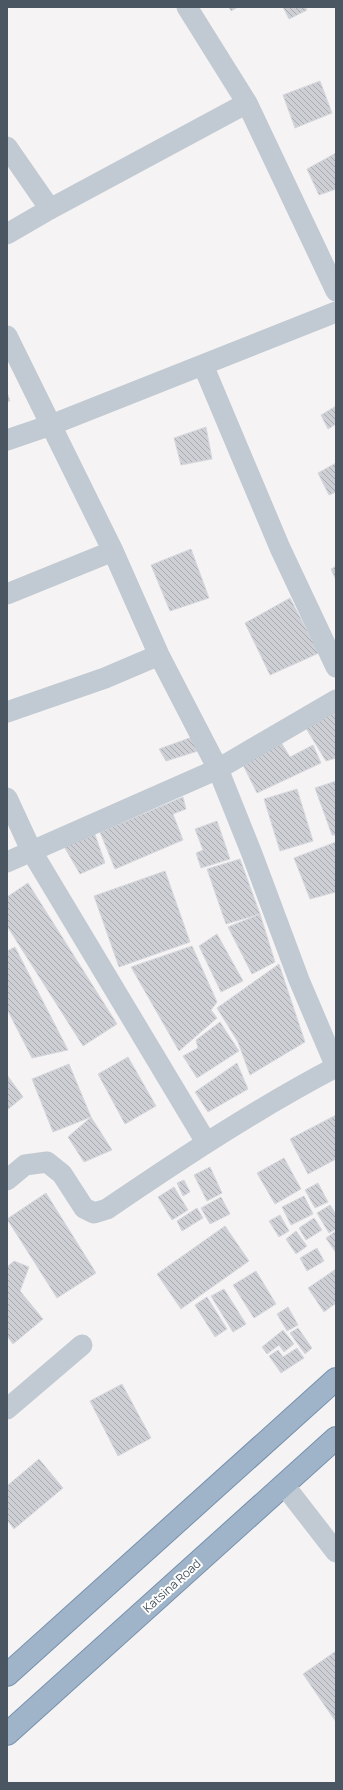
<svg xmlns="http://www.w3.org/2000/svg" width="343" height="1790" viewBox="0 0 343 1790" font-family="Manrope,sans-serif">
<defs>
<pattern id="building-back-hatch" width="6" height="6" patternUnits="userSpaceOnUse"><rect width="6" height="6" fill="#cdcfd5"/><path d="M-1 5l2 2M0 0l6 6M5-1l2 2" fill="none" stroke="#a8abb0"/></pattern>
</defs>
<rect width="100%" height="100%" fill="#f5f3f3"/>
<path fill="url(#building-back-hatch)" stroke="#d7d9de" d="M229,7H238L231,11Z
M283,7H305L307,10L289,19Z
M320,81L332,113L295,128L283,95Z
M336,153V189L319,195L307,169Z
M7,392L10,401L7,402Z
M336,406V424L328,429L321,415Z
M206,427L212,459L181,465L174,438Z
M336,463V492L329,495L318,473Z
M191,549L209,598L170,611L151,565Z
M336,566V580L331,569Z
M290,598L319,653L270,675L245,623Z
M336,705V758L326,761L304,725Z
M195,736L198,751L166,761L159,749Z
M279,739L290,757L313,745L321,763L257,793L242,763Z
M336,781V835H332L315,788Z
M297,789L313,841L280,851L264,799Z
M183,797L186,809L173,814L183,840L115,869L100,832Z
M217,821L230,859L201,868L196,853L203,850L195,829Z
M93,829L105,863L80,874L62,843Z
M336,842V892L310,899L294,858Z
M240,859L260,914L226,924L207,869Z
M165,871L190,942L119,967L94,896Z
M28,883L117,1024L83,1046L7,926V897Z
M260,914L275,962L252,974L228,927Z
M217,934L243,981L221,992L199,946Z
M192,946L217,1002L211,1010L217,1018L179,1051L131,967Z
M15,947L68,1050L32,1058L7,1009V951Z
M279,964L305,1042L250,1075L238,1042L217,1008Z
M220,1022L239,1051L197,1078L183,1056L198,1048L196,1040Z
M128,1057L156,1106L125,1124L98,1074Z
M237,1063L248,1089L208,1112L195,1092Z
M69,1064L91,1117L53,1132L32,1079Z
M7,1075L23,1097L7,1110Z
M336,1115V1159L308,1174L290,1139Z
M91,1117L112,1150L84,1162L68,1137Z
M284,1158L301,1189L275,1204L257,1173Z
M210,1167L222,1193L207,1201L194,1175Z
M184,1180L190,1192L183,1196L177,1183Z
M318,1183L328,1202L315,1208L305,1190Z
M174,1187L188,1210L172,1220L158,1197Z
M46,1193L96,1273L57,1298L7,1219Z
M304,1196L313,1214L291,1225L282,1207Z
M221,1197L230,1214L210,1224L201,1208Z
M330,1205L336,1214V1229L329,1233L317,1213Z
M197,1208L203,1218L182,1231L177,1221Z
M280,1215L289,1231L279,1237L269,1221Z
M314,1218L322,1230L306,1240L299,1228Z
M225,1226L249,1261L181,1309L157,1274Z
M296,1231L307,1246L296,1254L286,1239Z
M336,1231V1253L326,1238Z
M317,1248L324,1261L307,1271L300,1258Z
M14,1261L29,1267L20,1291L43,1319L13,1344L7,1336V1267Z
M336,1269V1303L324,1312L308,1288Z
M256,1271L276,1304L254,1318L233,1285Z
M224,1289L246,1324L233,1332L211,1296Z
M207,1297L227,1329L215,1337L195,1305Z
M288,1307L298,1325L287,1331L277,1314Z
M298,1328L312,1348L305,1354L290,1333Z
M283,1330L294,1344L284,1352L279,1345L267,1354L262,1347Z
M297,1348L304,1358L281,1373L269,1356L278,1350L283,1357Z
M122,1384L151,1438L118,1456L90,1401Z
M39,1459L63,1488L14,1529L7,1520V1486Z
M336,1651V1722L303,1674Z"/>
<g fill="none" stroke-linecap="round" stroke-linejoin="round">
<defs>
<path id="trunk" d="M7,1675L336,1379
M7,1734L336,1438"/>
</defs>
<use href="#trunk" stroke="#7690ad" stroke-width="24"/>
<path stroke="#c1cad2" stroke-width="21" d="M187,7L247,103L336,291
M7,147L50,209
M7,234L50,209L247,103
M7,336L113,551L159,655L218,769L252,854L299,980L336,1067
M203,365L280,548L336,667
M7,440L51,425L336,312
M7,594L113,551
M7,712L105,678L159,655
M7,798L32,852L206,1142
M7,862L218,769L336,700
M7,1180L25,1165L47,1162L62,1174L84,1208L94,1213L107,1209C182,1158 256,1109 336,1067
M7,1409L82,1345
M284,1485L336,1552"/>
<use href="#trunk" stroke="#9fb4c9" stroke-width="22"/>
</g>
<g text-anchor="middle" stroke-width="4" stroke-linejoin="round" paint-order="stroke">
<g font-size="12" fill="#4a5661" stroke="#fff">
<text transform="translate(172 1586) rotate(-42)" y="4">Katsina Road</text>
</g>
</g>
<rect width="343" height="1790" fill="none" stroke="#4a5661" stroke-width="16"/>
</svg>
